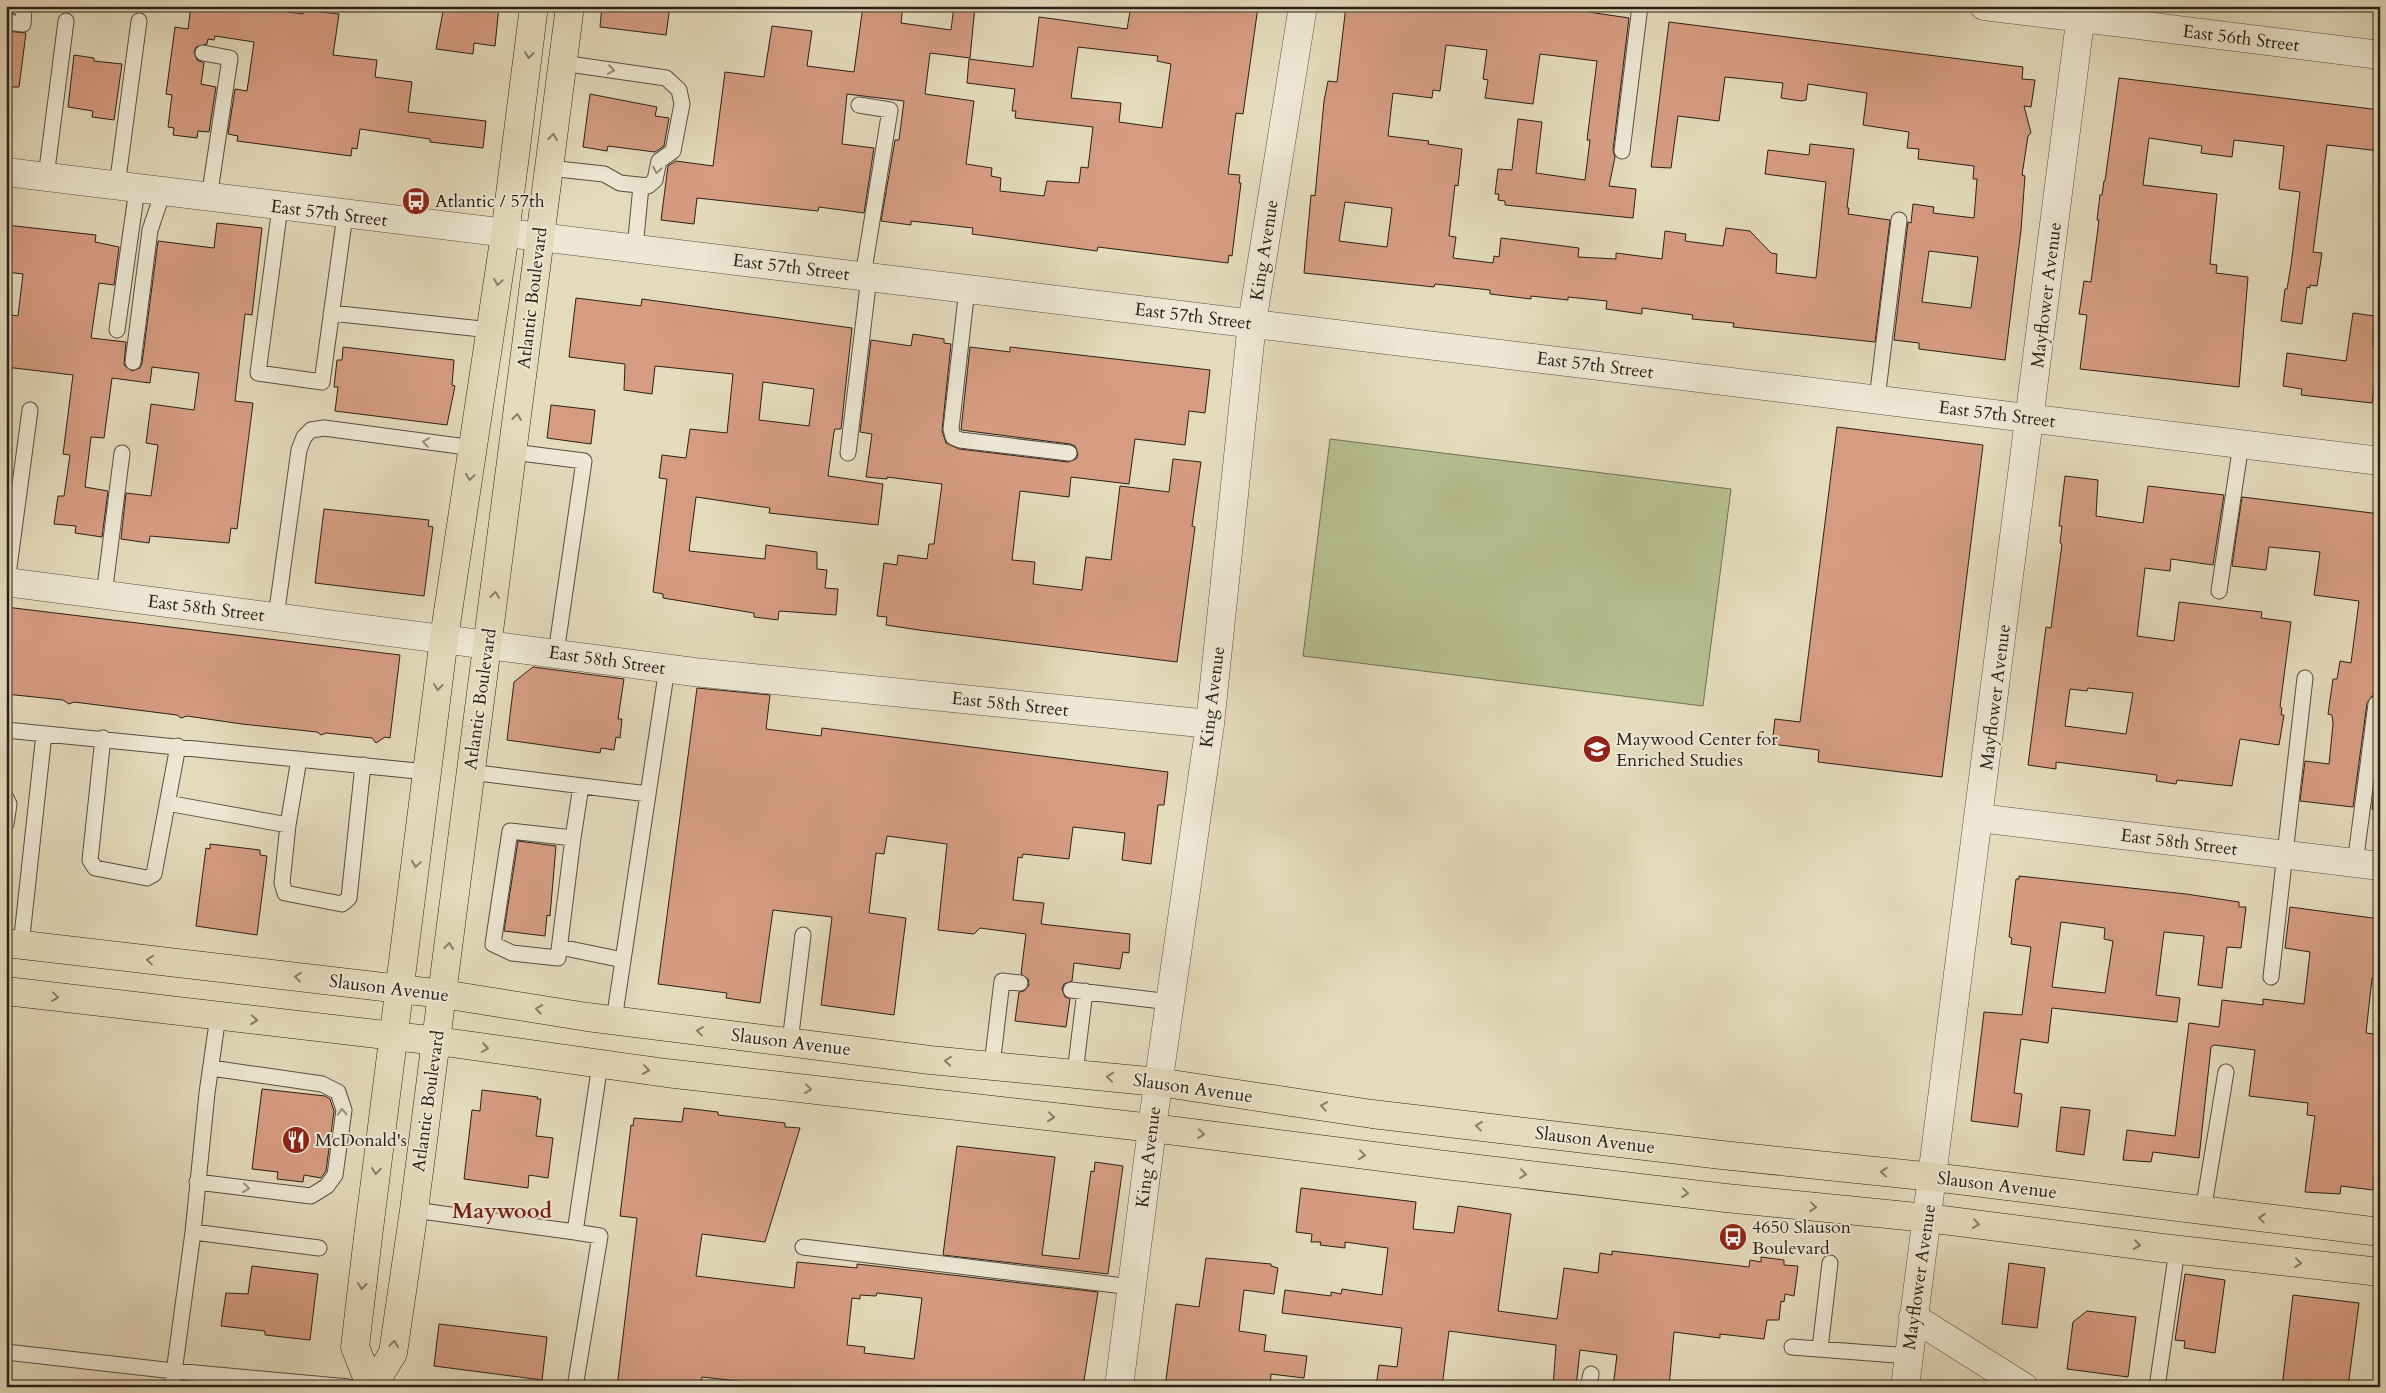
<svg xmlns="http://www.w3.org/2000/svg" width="2386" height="1393" viewBox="0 0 2386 1393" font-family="Cardo,serif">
<rect width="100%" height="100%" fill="#e4dabc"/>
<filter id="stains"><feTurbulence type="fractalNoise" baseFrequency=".004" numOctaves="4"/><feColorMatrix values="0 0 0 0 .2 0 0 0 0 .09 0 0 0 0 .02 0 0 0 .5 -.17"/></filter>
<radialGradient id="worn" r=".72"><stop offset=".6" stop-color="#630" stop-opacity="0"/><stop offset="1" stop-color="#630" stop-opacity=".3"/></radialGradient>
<path fill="#b5bf90" stroke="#6f7054" d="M1330,439L1731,489L1703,706L1303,656Z"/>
<path fill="#d69c82" stroke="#292017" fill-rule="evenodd" d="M191,6L245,11L246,6L303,14V10L339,14L333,55L377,60L375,77L412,82L408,112L486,121L483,148L430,142V139L360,129L357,149L352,148L351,156L237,141L238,136L228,134L235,89L247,91L254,42L215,36L214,40L208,39L207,44L196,47L194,52L197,60L204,63L201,84L216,87L209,132L198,131L197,138L173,135L174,128L168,127L172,95L166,94L175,27L188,29Z
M444,6H499L495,46L474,43L473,54L436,49Z
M602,6H670L666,35L600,27Z
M863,6H903L901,23L951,30L954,6H975L970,58L930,53L925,94L974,101L966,164L992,168L991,176L1001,178L1000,191L1044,196L1047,181L1079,183L1081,167L1088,168L1093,127L1015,118L1016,111H1012L1015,89L967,83L969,59L1033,67L1039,17L1127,29L1131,6L1258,7L1243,114L1236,113L1228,174L1240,175L1239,183H1241L1232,256L1229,255L1228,263L1098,247L1097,251L972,234L973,228L911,221V225L881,221L895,140H899L904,101L847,94L842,144L874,148L864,213L819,207L818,211L697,198L694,224L661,220L668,166L676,161L713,166L725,72L764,77L772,26L812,31L807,66L854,72ZM1078,47L1158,56L1157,61L1171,64L1162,128L1119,122L1121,103L1071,98Z
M1346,6H1497L1529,11L1530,6H1548L1629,18L1613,150L1615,157L1609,186L1636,189L1633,218L1505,205V201L1498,200L1499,194H1495L1498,169L1512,170L1518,119L1542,122L1536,173L1585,180L1590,140H1587L1597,61L1540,54L1533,104L1485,98L1488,80L1483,79L1487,50L1446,45L1440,91L1433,90L1432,98L1393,93L1388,136L1429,141L1428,144L1462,149L1458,186L1455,185L1449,236L1456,237L1453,258L1493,263L1494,256L1499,257L1501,238L1579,248L1578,257L1616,259V253L1662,259L1665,231L1686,234L1685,241L1723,246L1726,228L1750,231L1771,253L1777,254L1776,273L1816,278L1826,182L1765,174L1768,150L1809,155L1810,144L1854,149L1847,208H1849L1848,214L1890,220L1875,342L1733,327L1734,323L1692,319L1693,315L1642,308V314L1606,309L1607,301L1568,297V300L1531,296V299L1490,294V290L1435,284L1434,287L1304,273L1311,195L1315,196L1324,101L1328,81L1337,82ZM1345,202L1392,208L1387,247L1339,241Z
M1669,22L2023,67L2022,79L2035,80L2031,107L2024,106L2031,133L2028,136L2022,175L2025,176L2021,230L2005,360L1919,349V343L1894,340L1908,222L1911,223L1913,204L1934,207L1933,213L1974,218L1977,179H1973L1974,166L1918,159L1919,149L1907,148L1909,132L1863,125L1867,93L1808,84L1806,100L1801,101L1781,98L1783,83L1725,77L1719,121L1678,116L1671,168L1651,167ZM1929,251L1978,257L1971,308L1922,302Z
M6,31L26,33L19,87H6Z
M74,55L94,58V61L122,64L114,120L92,117L93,111L68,107Z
M2119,78L2380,110V151L2327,145L2313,252L2322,253L2317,286L2310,285V288L2307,287L2302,324L2281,321L2285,289H2287L2291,265L2300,192L2279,189L2284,146L2234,140L2232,157L2201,153L2202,146L2149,138L2143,185L2217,194L2210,264L2217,265L2216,273L2248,277L2239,387L2080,369L2087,315L2079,314L2084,281L2091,282L2099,220H2097L2100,195H2102L2104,181H2105Z
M590,94L657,107L655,116L669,118L664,146L655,152L608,146L607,151L583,147Z
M217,223L262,228L252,315L245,314L235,401L253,403L237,529L231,528L229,543L150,536L149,543L121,539L126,493L151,496L158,445L146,443L151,404L194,410L199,373L152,367L150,383L112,378L104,438L91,437L85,487L108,491L102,537L75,533L76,526L54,524L58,496H64L70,455L63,454L73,375L6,367V314L18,316L23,274L6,272V225L96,235L95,242L119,247L114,285L99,283L91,338L126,342L124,365L132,371L140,368L142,363L158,241L214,248Z
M576,298L641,306L642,299L852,328L841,429H835L834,432L828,476L883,484L878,525L769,513L770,508L696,497L689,551L765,559L766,545L817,552V569L827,570L825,588L838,589L836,615L779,611L778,620L754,617V613L663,598V594L653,592L667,479L659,478L662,455L686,458L690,429L727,433L733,374L655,366L652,394L624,390L625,364L569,357ZM763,382L814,389L809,426L759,420Z
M2353,313L2374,316L2373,346H2378L2377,358H2378L2372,403L2301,395L2302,389L2283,386L2287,353L2346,361Z
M913,334L944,339V343L951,344L942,431L946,443L959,449L1068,462L1076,459L1078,454L1075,446L1070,444L961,430L970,347L1010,352V347L1210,370L1205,413L1189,411L1185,445L1135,439L1129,484L1071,477L1069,497L1020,491L1012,560L1035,562L1033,584L1082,590L1086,557L1111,560L1120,486L1169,492L1173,459L1201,462L1192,526L1195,527L1177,662L919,630L886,625L887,617L877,616L884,563L897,565L898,555L927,559L929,544H934L942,484L887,477V479L866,477L872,434L860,432L871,340L911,346Z
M343,347L454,360L452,385L455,386L447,425L335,411L338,387H334L337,360H342Z
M551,405L595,410L591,444L547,438Z
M1837,427L1983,445L1942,777L1818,762L1819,750L1772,744L1775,719L1800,722Z
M2065,476L2098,480L2096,516L2143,523L2148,486L2224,495L2213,565L2171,559L2170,571L2145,568L2137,636L2174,641L2179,602L2262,612L2261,618L2291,622L2280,707L2282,708L2281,715H2284L2279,745L2240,739L2232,786L2177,780L2176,784L2156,781L2157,775L2056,762V769L2028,765L2046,627L2051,628L2062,544L2060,543L2062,526H2059ZM2088,688L2133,693L2126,734L2065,726L2070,689L2087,691Z
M2242,497L2380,514V630H2376V667L2380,668V696H2372L2367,703L2353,807L2300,801L2305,761L2329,764L2333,724L2332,715L2328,714L2333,679H2337L2340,661L2351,663L2359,601L2314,595L2320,552L2269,547L2266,570L2232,566Z
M324,509L429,520L428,526L433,527L424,596L315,583Z
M6,607L400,655L390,738L385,737L376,743L372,738L326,733L321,735L317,732L242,724L187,716L181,718L177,715L74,702L69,704L63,700L6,694Z
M533,667L624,679L618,719H622L620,738L616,737L614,750L601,748L600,753L507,740L514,682Z
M697,688L770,695L766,729L821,736L822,728L1168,772L1164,805H1158L1151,864L1122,860L1125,833L1073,827L1069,859L1023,854L1022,858L1018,857L1013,900L1044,903L1041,924L1130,934L1129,953L1123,952L1120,969L1074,963L1072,981L1064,984L1062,989L1065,997L1070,999L1066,1027L1015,1021L1019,992L1024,991L1029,985L1028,979L1021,974L1026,934L980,928L974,934L938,930L947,844L887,836L884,854L876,853L869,913L906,918L894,1015L821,1005L832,917L773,910L760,1003L726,998L727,993L658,984Z
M2380,747V810L2372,809Z
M518,841L556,846L550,916L547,915L545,936L504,931Z
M210,844L260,850V855L267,856L257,935L196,926L206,848L210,849Z
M2019,876L2186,894L2239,902V907H2246L2241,948L2227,947L2222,988L2198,985L2204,936L2164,932L2156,995L2180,998L2177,1022L2052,1008L2048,1043L2021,1039L2014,1093L2022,1094L2018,1127L1971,1121L1984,1012L2022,1015L2031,947L2011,944L2012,938L2009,937L2016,879H2019ZM2061,922L2105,928L2104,939L2113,941L2105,993L2052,987Z
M2290,907L2380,919V979L2372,978L2366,1033L2380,1035V1136L2373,1190L2341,1186L2340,1194L2305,1192L2315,1116L2307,1115L2308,1103L2249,1096L2255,1050L2214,1045L2211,1047L2199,1158L2153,1152L2151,1162L2123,1160L2127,1130L2175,1136L2189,1023L2219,1027L2222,1000L2263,1005V999L2304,1004L2310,952L2285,948Z
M262,1089L325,1096L330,1099L334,1111L326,1171L321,1178L304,1175L303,1182L277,1179L278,1172L252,1169Z
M482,1090L538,1097L537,1099H541L536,1136L553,1138L548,1178L529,1175L528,1188L464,1179L472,1110L480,1111Z
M2061,1107L2090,1110L2084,1155L2056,1151Z
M684,1108L718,1112V1115L785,1123V1127L800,1128L765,1242L702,1234L696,1276L794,1288L797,1262L857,1268V1264L1098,1292L1083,1387H814L773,1382L772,1385L702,1377L701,1385L682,1383V1387H617L637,1218L620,1216L631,1125L633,1126L634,1118L682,1122ZM877,1293L922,1298L914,1359L864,1353L865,1347L847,1345L852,1298L860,1299V1295L876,1296Z
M957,1146L1055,1157L1042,1255L1079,1259L1091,1171L1094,1172L1095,1162L1123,1166L1108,1274L943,1255Z
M1301,1188L1416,1202L1413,1229L1454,1233L1458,1206L1511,1214L1498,1311L1557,1319L1564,1268L1598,1273L1600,1253L1612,1255V1251L1749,1267L1750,1260L1761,1262V1257L1784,1260V1265L1798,1266L1794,1296L1785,1294L1784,1302L1781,1301L1779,1320H1767L1764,1339L1720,1334V1338L1674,1332L1669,1387H1613L1617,1355L1580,1350L1576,1387H1553L1556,1345L1449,1331L1442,1387H1376L1379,1365L1397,1367L1402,1328L1282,1313L1285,1290L1331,1296V1292L1341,1294L1342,1289L1382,1295L1388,1248L1345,1242V1248L1320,1245L1321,1242H1311L1312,1234L1296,1232Z
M1206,1258L1271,1264V1266L1278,1268L1274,1294L1244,1290L1239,1331L1266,1335L1264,1351L1307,1356L1304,1378L1271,1374L1270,1387H1165L1176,1304L1199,1307Z
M2009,1263L2045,1268L2037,1328L2002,1324Z
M252,1266L318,1274L310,1340L265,1335V1331L221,1326L226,1293L248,1294Z
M2185,1274L2225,1280L2215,1353L2184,1348L2185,1341L2175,1340Z
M2293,1295L2359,1303L2348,1387H2282Z
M2087,1311L2136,1317L2128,1377L2067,1369L2073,1322Z
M439,1324L547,1337L542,1380L434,1366Z"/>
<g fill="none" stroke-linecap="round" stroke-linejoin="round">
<defs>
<path id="service" d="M6,22L23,24L24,7L16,6
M203,53L230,58L209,198
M859,105L890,110L863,276
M1622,151L1640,6
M549,168L604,174L620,183L648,186L655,180L659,161L673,151L682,104L679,90L666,78L562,63
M46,177L66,21
M117,186L139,21
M280,207L258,373L322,382L345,215
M635,248L641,186
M967,289L951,429L953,437L960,440L1069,453
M331,313L491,330
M117,330L137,189
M133,362L150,230L163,192
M1877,399L1899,220
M513,452L584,461L556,653
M848,453L869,277
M7,582L30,410
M2219,591L2241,444
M104,595L122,453
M276,617L299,450L304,437L311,430L324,428L474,448
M6,730L427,772
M103,738L90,860L95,868L147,878L154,874L178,746
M470,772L648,794
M6,798L9,804L6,824
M167,803L288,825L282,883L285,893L342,904L349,898L363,765
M288,825L299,759
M510,831L573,838L558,958L512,953L493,944Z
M573,838L581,786
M2355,864L2376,704
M21,945L44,734
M560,947L623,960
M2271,977L2305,678
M1071,990L1170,1002
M614,1020L667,668
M790,1042L803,935
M992,1065L1002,981L1020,983
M1075,1073L1085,991
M197,1182L311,1196L327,1186L335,1175L344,1110L338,1092L322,1084L211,1068
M414,1210L575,1232
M2203,1211L2226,1072
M193,1232L319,1248
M803,1247L1132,1287
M1792,1347L1909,1356
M1820,1349L1830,1263
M6,1352L174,1371L349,1387
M172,1387L193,1232L207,1093L218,1016
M575,1387L600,1236L575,1232L600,1064
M1588,1387L1591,1374
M2157,1387L2177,1250"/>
<path id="minor" d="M1984,6L2380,55
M6,172L2380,461
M6,582L694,672L1210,724
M1979,818L2380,866
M1913,1317L2024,1387
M1119,1387L1154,1113L1210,724L1252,323L1303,6
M1905,1387L2082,6"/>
<path id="primary" d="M6,943L443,994L587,1017L930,1060L1158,1082L1372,1114L1722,1155L1933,1177L2380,1232
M6,991L437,1041L666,1073L1152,1128L1445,1165L1726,1198L1927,1218L2162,1248L2380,1272
M371,1387L355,1347L368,1237L444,638L505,234L534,6
M372,1387L393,1353L414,1210L570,6"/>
</defs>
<use href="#service" stroke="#584e40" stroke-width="17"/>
<use href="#minor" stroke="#584e40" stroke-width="29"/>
<use href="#primary" stroke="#292017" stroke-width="29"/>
<use href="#service" stroke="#ede7d3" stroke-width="15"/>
<use href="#minor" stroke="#ede7d3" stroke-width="28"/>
<use href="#primary" stroke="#e4dabc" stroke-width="28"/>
</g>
<defs><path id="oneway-chevron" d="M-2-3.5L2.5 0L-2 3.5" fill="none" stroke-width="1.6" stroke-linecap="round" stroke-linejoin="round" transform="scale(1.25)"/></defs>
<g stroke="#867d6a">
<use href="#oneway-chevron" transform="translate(529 55) rotate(96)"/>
<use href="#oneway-chevron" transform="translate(553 137) rotate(-83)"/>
<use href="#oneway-chevron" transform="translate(498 282) rotate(98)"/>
<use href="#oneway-chevron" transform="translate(517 417) rotate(-83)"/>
<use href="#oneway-chevron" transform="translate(470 477) rotate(98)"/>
<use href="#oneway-chevron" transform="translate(495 595) rotate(-83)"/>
<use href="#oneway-chevron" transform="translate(438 687) rotate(97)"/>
<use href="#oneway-chevron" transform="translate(416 864) rotate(98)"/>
<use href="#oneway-chevron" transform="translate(449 946) rotate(-83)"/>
<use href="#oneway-chevron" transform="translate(150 960) rotate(-173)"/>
<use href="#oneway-chevron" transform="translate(298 977) rotate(-173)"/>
<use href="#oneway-chevron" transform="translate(55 997) rotate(7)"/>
<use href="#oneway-chevron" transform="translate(539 1009) rotate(-171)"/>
<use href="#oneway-chevron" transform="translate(254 1020) rotate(6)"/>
<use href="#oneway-chevron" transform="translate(700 1031) rotate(-173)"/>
<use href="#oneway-chevron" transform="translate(485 1048) rotate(8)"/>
<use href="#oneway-chevron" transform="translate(948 1061) rotate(-175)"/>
<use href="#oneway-chevron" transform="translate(646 1070) rotate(8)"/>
<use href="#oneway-chevron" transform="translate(1110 1077) rotate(-174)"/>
<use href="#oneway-chevron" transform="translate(808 1089) rotate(7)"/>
<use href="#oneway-chevron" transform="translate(1324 1106) rotate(-171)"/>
<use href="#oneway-chevron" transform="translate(1051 1117) rotate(6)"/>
<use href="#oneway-chevron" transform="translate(1479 1126) rotate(-173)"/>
<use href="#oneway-chevron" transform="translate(1201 1134) rotate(7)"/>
<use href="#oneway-chevron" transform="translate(1362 1155) rotate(7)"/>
<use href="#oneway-chevron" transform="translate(376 1171) rotate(97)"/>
<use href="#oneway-chevron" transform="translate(1884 1172) rotate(-174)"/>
<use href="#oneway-chevron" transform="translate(1523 1174) rotate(7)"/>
<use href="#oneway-chevron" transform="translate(1685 1193) rotate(7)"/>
<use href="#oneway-chevron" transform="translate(1813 1207) rotate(6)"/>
<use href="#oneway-chevron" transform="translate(2262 1218) rotate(-173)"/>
<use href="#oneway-chevron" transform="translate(1976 1224) rotate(8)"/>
<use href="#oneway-chevron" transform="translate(2137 1245) rotate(8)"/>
<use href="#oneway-chevron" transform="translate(2298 1263) rotate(6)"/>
<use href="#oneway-chevron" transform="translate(362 1286) rotate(97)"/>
<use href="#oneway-chevron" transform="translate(394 1344) rotate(-82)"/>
</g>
<g stroke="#958d7e">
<use href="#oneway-chevron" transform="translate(611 70) rotate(8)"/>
<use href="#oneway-chevron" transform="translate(657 170) rotate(100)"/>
<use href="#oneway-chevron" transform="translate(426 442) rotate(-172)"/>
<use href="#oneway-chevron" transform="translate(342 1112) rotate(-93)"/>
<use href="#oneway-chevron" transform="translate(246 1188) rotate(7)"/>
</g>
<defs>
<symbol id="bus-disc" viewBox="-11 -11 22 22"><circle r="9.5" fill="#8f2418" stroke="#ede7d3"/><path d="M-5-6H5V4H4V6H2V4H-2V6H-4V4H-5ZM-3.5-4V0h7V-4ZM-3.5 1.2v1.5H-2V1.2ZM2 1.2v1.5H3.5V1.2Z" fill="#fff"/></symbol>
<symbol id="school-disc" viewBox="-11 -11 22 22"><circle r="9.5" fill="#8f2418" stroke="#ede7d3"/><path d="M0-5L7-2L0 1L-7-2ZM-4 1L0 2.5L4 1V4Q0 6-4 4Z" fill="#fff"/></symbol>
<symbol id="restaurant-disc" viewBox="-11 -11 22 22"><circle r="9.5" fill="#8f2418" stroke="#ede7d3"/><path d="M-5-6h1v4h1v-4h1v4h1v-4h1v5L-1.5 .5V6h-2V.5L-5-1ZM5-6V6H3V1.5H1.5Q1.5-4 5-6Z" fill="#fff"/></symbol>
</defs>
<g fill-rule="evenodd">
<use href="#bus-disc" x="400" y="185" width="32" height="32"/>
<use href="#school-disc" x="1581" y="733" width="32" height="32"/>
<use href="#restaurant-disc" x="280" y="1124" width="32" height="32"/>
<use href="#bus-disc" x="1717" y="1221" width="32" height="32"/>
</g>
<g text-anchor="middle" stroke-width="4" stroke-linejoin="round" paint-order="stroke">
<g font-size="18" fill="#292017" stroke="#ede7d3">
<text transform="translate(2241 38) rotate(7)" y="6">East 56th Street</text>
<text transform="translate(329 213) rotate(7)" y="6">East 57th Street</text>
<text transform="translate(1264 250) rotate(-81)" y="6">King Avenue</text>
<text transform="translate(791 267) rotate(7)" y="6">East 57th Street</text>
<text transform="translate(2046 295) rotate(-83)" y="6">Mayflower Avenue</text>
<text transform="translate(532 298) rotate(-83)" y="6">Atlantic Boulevard</text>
<text transform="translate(1193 316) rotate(7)" y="6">East 57th Street</text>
<text transform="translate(1595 365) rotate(7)" y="6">East 57th Street</text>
<text transform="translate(1997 414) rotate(7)" y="6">East 57th Street</text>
<text transform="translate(206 608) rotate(7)" y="6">East 58th Street</text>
<text transform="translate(607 660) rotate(8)" y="6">East 58th Street</text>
<text transform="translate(1212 697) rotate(-83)" y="6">King Avenue</text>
<text transform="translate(1995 697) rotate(-83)" y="6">Mayflower Avenue</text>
<text transform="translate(480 699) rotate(-82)" y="6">Atlantic Boulevard</text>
<text transform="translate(1010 704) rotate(6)" y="6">East 58th Street</text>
<text transform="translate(2179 842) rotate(7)" y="6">East 58th Street</text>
<text transform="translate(389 988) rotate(7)" y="6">Slauson Avenue</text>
<text transform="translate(791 1042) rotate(7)" y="6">Slauson Avenue</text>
<text transform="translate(1193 1088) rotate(8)" y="6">Slauson Avenue</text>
<text transform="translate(428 1101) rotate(-82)" y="6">Atlantic Boulevard</text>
<text transform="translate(1595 1140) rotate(7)" y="6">Slauson Avenue</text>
<text transform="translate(1148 1157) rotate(-83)" y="6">King Avenue</text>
<text transform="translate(1997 1185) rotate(7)" y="6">Slauson Avenue</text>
<text transform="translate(1919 1277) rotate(-82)" y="6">Mayflower Avenue</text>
</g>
<g font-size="18" fill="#292017" stroke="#ede7d3" text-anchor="start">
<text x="435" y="207">Atlantic / 57th</text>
<text x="1616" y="745">Maywood Center for<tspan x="1616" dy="21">Enriched Studies</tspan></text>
<text x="315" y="1146">McDonald's</text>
<text x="1752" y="1233">4650 Slauson<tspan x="1752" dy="21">Boulevard</tspan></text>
</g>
<g font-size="22" font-weight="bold" fill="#7a1f14" stroke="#ede7d3">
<text x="502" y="1218">Maywood</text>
</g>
</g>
<rect width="2386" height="1393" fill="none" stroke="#e4dabc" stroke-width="25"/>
<rect x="8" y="8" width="2371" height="1378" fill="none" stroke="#292017" stroke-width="2.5"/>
<rect x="12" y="12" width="2361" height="1368" fill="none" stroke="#292017"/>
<rect width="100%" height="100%" filter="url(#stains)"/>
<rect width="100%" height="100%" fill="url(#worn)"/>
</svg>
